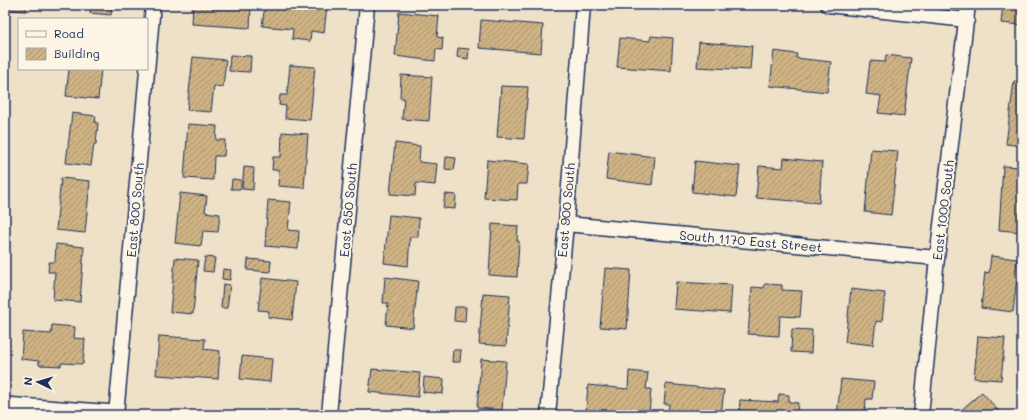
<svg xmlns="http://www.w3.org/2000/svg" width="1027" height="420" viewBox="0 0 1027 420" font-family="Mali,sans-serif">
<defs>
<pattern id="building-hatch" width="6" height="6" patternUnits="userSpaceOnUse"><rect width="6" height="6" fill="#cfb384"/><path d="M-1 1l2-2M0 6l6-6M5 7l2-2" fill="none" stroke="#a7926f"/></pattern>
</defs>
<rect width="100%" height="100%" fill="#eee1c8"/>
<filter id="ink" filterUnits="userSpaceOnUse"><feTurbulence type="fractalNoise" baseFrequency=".025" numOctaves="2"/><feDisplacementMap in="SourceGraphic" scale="8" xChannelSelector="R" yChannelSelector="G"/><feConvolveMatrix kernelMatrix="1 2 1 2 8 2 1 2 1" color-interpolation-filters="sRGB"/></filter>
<g filter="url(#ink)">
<path fill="url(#building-hatch)" stroke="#1b2f5e" d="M11,5H26V11L10,10Z
M71,5H112L111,15L90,13L91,7Z
M193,5H251L250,28L192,24Z
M265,5H327L324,33L311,31L310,41L292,39L293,29L262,26Z
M1003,5H1022V25L1001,23Z
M399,12L439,16L437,37L443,38L442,50L436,49L435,61L395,56Z
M481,20L543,25L541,53L479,48Z
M651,36L673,38L671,71L617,67L620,38L650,41Z
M699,42L752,46L750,70L697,67Z
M458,48L469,49L468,59L457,57Z
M774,51L797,54L796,58L831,62L827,92L770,86Z
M230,55L251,56L250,72L229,71Z
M886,55L911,58L904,116L878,113L881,96L866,94L870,61L885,62Z
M193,57L226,60L223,87L214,86L211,112L187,110Z
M290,65L315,67L310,120L285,118L286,106L279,105L280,95H287Z
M69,69H101L98,99L66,96Z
M401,75L432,77L429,121L402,119L404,98H400Z
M1014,81L1022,82V146L1006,144Z
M501,86L528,87L524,139L497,137Z
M72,113L96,116L95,123H98L96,144H94L91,166L66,163Z
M188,124L217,126L216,140H225L224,156H214L213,180L184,178Z
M282,132L308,134L304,188L278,186L279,170H272L273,157H281Z
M395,143L420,146L419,162L437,164L435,185L416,183L415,196L390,194Z
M871,149L898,151L891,215L865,212Z
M609,151L655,157L652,185L606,179Z
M446,157L456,158L454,170L445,169Z
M784,158L822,162L819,203L756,198L759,166L783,168Z
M487,160L529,164L527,184H518L517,200L484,198Z
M695,161L740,166L736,197L692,192Z
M1003,166L1022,167V232L999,230Z
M244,167L254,168L253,190L242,189Z
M61,178L90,181L85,233L56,230Z
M232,179L241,180V189H231Z
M180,193L207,196L205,212L220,214L218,232L203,231L201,246L175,243Z
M445,194L456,195L455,209L443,208Z
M268,200L291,202L288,230L299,231L298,249L265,246Z
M389,215L419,218L418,237H410L408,266L384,263Z
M492,224L518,226L517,241H519L517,277L489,275Z
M56,244L84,247L80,302L53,300L55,272H48L49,262H55Z
M991,256L1017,259L1015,277H1017L1013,312L981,308L985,272L989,273Z
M205,257L215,258L213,272L203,271Z
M175,258L198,260L193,314L170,312Z
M248,259L271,261L270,272L247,270Z
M605,268L631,270L627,329L600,327Z
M223,269L231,270L230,280L222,279Z
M385,277L418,281L413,328L386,325L388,303H383Z
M262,278L296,282L292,320L268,317L269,311L258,310Z
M676,282L732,285L730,313L674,309Z
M223,284L230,285L227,308H221Z
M765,284L782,285V290L802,291L800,317L780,316L779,336L748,334L752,287L764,288Z
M851,289L885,293L882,322L876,321L873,345L845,342Z
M483,293L510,295L506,346L479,344Z
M455,307H466L465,322L454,321Z
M52,325L75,327L74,338L85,339L83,364L61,363V366L39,365V361L21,359L23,332L51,334Z
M792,329L812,330L811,353L791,352Z
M159,336L205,339L204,349L220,351L218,379L156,375Z
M978,336L1005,338L1001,380L974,378Z
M453,350H461L460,362H452Z
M242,356L272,359L270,382L240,379Z
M481,359L506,361L502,410L477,408Z
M372,369L420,373L418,397L369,392Z
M629,371L648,373L646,389H651L649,415L586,410L588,385L628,389Z
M424,377L444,379L443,394L423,392Z
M841,379L874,382L872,399H866L865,412H871V415H837Z
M666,384L724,390L721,415H688L668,413L669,404H664Z
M982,392L1002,415H964L960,411Z
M779,394L789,395V402L798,403L797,415H739L740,400L778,402Z"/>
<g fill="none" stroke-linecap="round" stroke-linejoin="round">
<defs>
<path id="street" d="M828,5L967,20
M566,224L937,258
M116,415L153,5
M329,415L367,5
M548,415L566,224L583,5
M921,415L937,258L968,5"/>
<path id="secondary" d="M5,407L115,415"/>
</defs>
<use href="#street" stroke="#1b2f5e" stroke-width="17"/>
<use href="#secondary" stroke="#1b2f5e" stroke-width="22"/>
<use href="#street" stroke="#fcf5e5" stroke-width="14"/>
<use href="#secondary" stroke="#fcf5e5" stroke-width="19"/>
</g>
</g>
<g text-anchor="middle" stroke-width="4" stroke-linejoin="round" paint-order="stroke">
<g font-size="13" fill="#1b2f5e" stroke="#fcf5e5">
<text transform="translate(135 210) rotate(-85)" y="5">East 800 South</text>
<text transform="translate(348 210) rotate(-85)" y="5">East 850 South</text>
<text transform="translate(566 210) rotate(-85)" y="5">East 900 South</text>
<text transform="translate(943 210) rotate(-83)" y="5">East 1000 South</text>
<text transform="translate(751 241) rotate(5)" y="5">South 1170 East Street</text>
</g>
</g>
<rect width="1027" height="420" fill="none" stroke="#fcf5e5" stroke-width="20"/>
<rect x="10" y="10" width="1007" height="400" fill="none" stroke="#1b2f5e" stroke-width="1.5" filter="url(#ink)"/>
<rect x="18" y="18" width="130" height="52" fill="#fcf5e5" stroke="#a2a6af"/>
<rect x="26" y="31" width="20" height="6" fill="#fcf5e5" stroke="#a2a6af"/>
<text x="54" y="38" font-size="12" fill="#1b2f5e">Road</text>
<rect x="26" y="48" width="20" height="12" fill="url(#building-hatch)" stroke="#a2a6af"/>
<text x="54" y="58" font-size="12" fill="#1b2f5e">Building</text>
<g transform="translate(38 382) rotate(275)" stroke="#fcf5e5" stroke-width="3" paint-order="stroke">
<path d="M0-3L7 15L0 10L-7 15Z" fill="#1b2f5e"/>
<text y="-6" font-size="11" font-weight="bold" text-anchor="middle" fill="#1b2f5e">N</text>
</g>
</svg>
